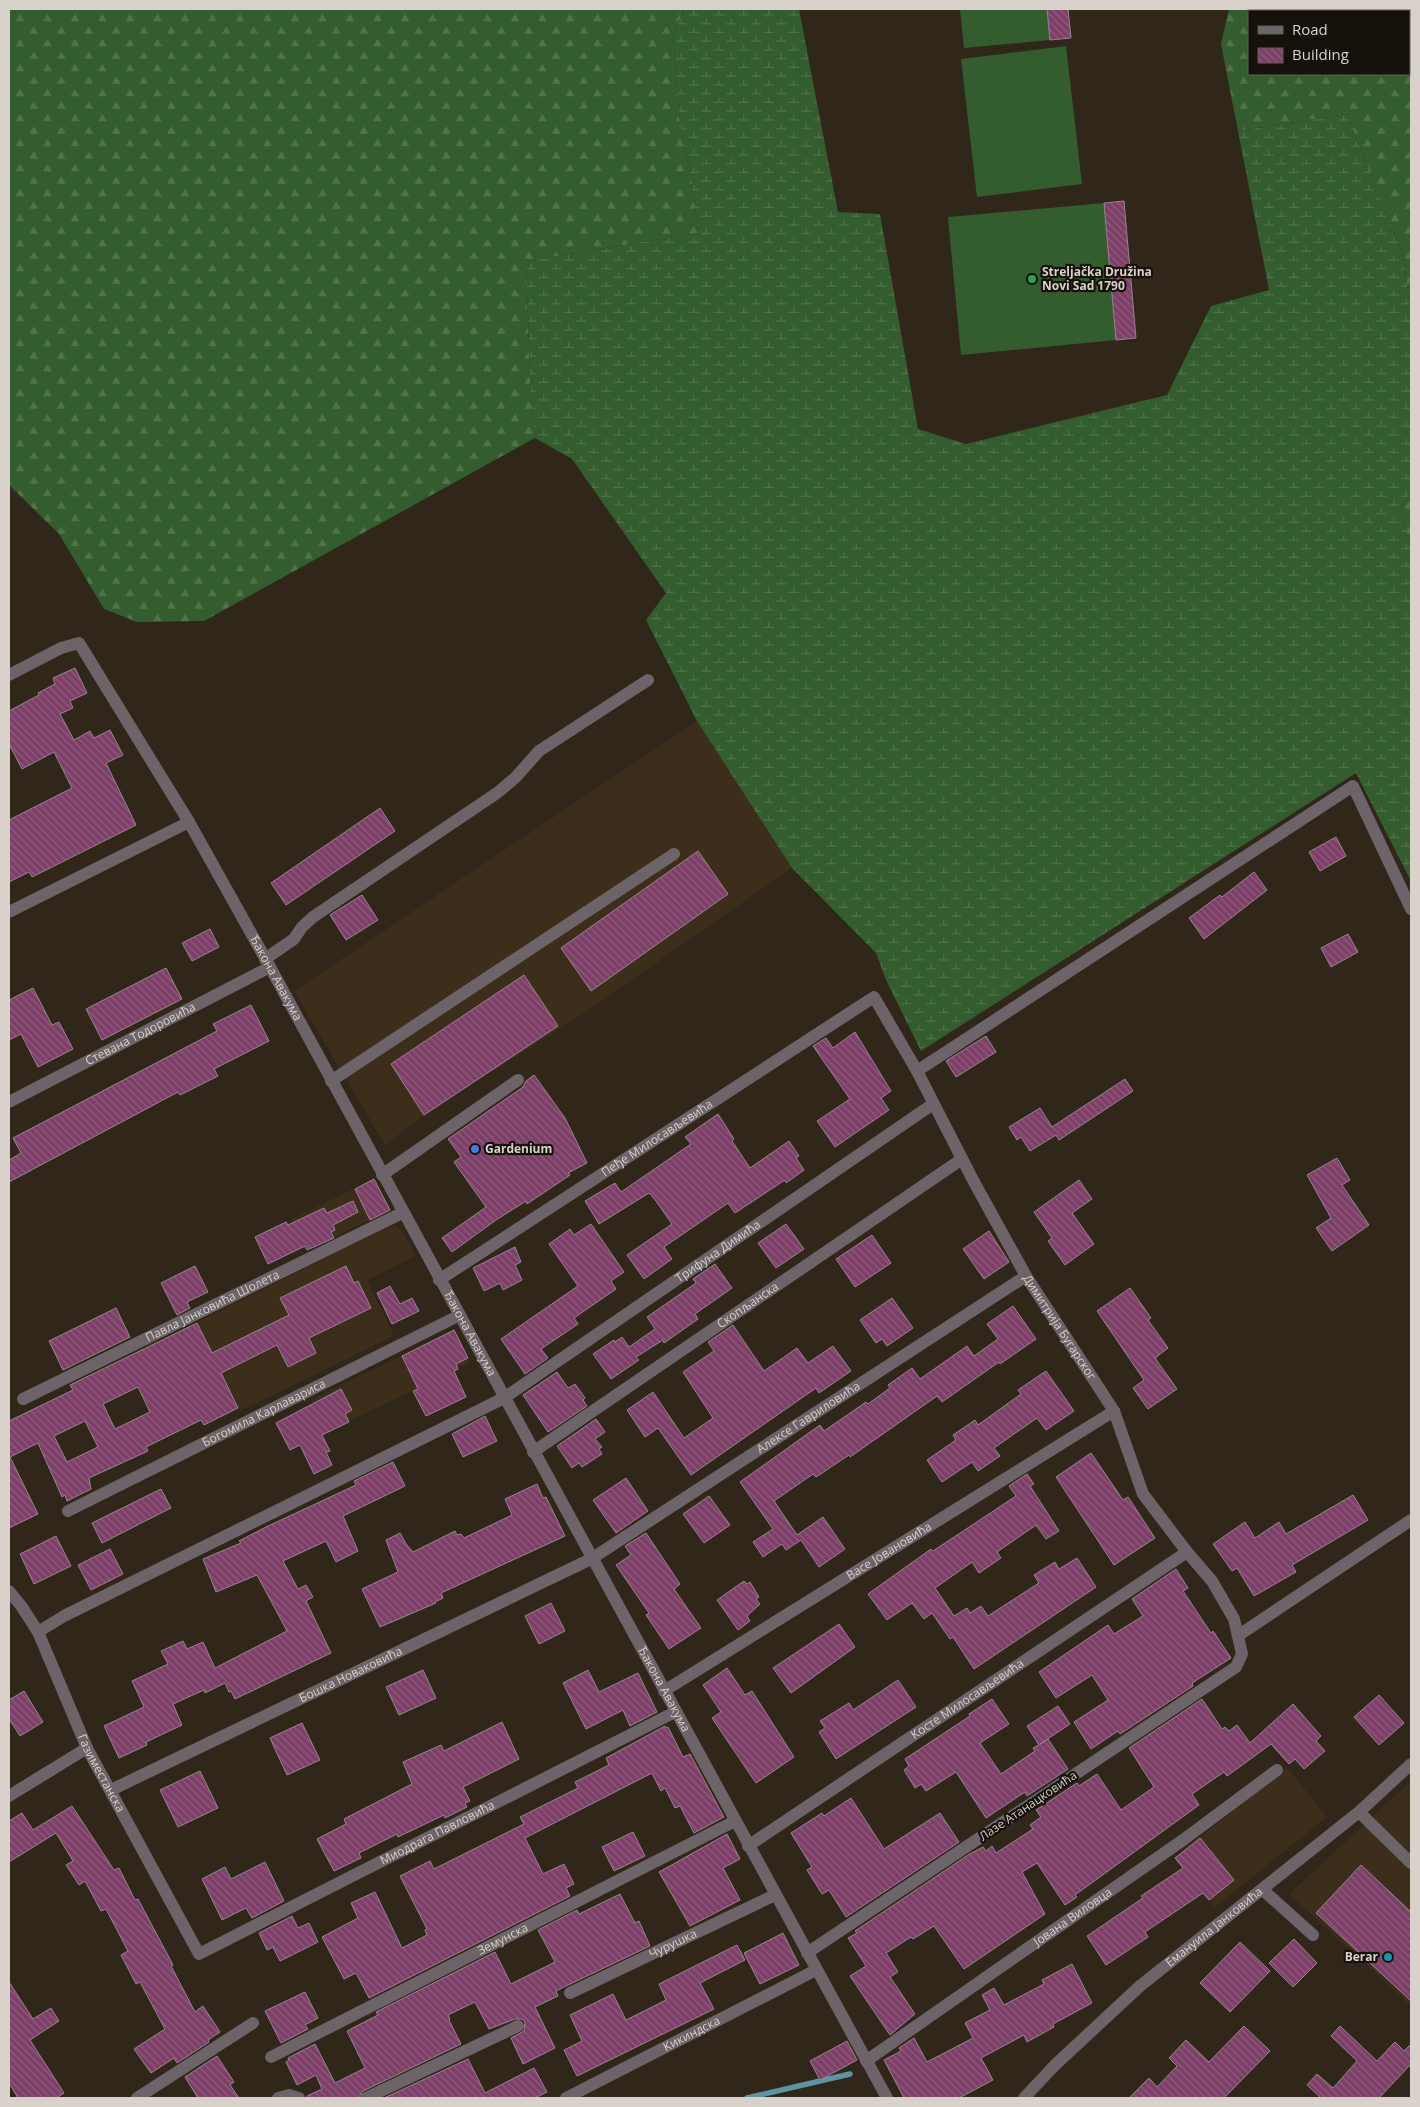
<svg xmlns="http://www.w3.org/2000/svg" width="1420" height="2107" viewBox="0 0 1420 2107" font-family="'Open Sans',sans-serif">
<defs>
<pattern id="forest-firs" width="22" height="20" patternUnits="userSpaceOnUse" patternTransform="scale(1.25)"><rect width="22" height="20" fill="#335d2e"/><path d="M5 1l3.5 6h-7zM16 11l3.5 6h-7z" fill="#50734b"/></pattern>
<pattern id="wetland-marsh" width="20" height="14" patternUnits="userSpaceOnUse" patternTransform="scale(1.25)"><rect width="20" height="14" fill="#335d2e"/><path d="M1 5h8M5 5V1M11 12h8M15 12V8" fill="none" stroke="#50734b"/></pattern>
<pattern id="building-back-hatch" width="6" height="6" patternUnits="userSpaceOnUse" patternTransform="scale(1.25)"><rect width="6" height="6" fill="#7d3f68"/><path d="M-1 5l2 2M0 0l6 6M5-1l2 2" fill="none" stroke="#8f5a7c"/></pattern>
</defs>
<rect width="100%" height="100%" fill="#30261a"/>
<path fill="#3d2e1c" d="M697,721L792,868L583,1014L424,1115L385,1145L294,991Z
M374,1179L390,1210L307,1250L292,1219Z
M396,1226L403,1232L416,1256L367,1280L394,1336L240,1411L196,1323L388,1227Z
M454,1330L470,1363L327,1432L311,1400Z
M1287,1767L1327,1817L1215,1907L1175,1858Z
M1411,1781V2006L1289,1894Z"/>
<path fill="#335d2e" d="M960,9H1047L1050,40L964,48Z
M1066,46L1082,184L977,197L961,59Z
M1104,203L1116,340L961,355L948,217Z"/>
<path fill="url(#forest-firs)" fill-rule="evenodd" d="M9,9H684L673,35L680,124L692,182L698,233L526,261L531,402L535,438L204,621L137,622L104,609L59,534L9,485Z
M1229,9H1411V313L1403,255L1347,114L1238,131L1221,44ZM1249,11H1409V74H1249Z
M1411,491V549L1401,510Z"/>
<path fill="url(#wetland-marsh)" d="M684,9H799L838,212L880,214L918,429L966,444L1167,395L1211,306L1269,290L1238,131L1347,114L1403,255L1411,313V491L1401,510L1411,549V881L1356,773L921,1051L886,980L876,953L792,868L697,721L646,620L666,593L572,459L535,438L531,402L526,261L698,233L692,182L680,124L673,35Z"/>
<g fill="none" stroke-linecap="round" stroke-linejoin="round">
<path stroke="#5e949f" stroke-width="5.5" d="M747,2098L850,2074"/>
</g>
<path fill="url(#building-back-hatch)" stroke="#978590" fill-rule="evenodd" d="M1047,9H1068L1071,38L1050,40Z
M1124,201L1136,338L1116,340L1104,203Z
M75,668L87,693L70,701L73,708L60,714L74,740L90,731L94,738L110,730L123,755L106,763L136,825L32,877L29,872L9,882V820L72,788L54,752L22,769L9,744V711L39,695L38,693L55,684L53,678Z
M380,808L395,831L286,905L271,883Z
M1336,837L1346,856L1320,871L1309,852Z
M698,851L728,894L591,991L561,948Z
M1254,872L1267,890L1204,939L1189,918L1220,895L1222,897Z
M362,895L378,920L346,940L330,915Z
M210,929L219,947L192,961L182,943Z
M1348,934L1358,952L1331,967L1321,948Z
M166,968L182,999L102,1040L86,1009Z
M524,975L558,1026L424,1115L391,1064Z
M33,988L52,1025L59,1022L73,1049L38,1067L21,1034L9,1040V1000Z
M251,1005L269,1041L214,1069L218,1076L180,1095L178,1092L9,1182V1160L21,1153L13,1138L217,1031L213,1024Z
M855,1032L891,1091L881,1098L889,1110L835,1147L817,1121L850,1099L813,1046L826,1038L833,1048Z
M986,1036L996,1052L956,1077L946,1061Z
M534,1075L565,1118L587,1163L568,1173L570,1175L527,1204L526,1201L496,1220L452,1252L442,1238L486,1207L454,1162L461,1157L448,1139L523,1087L526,1081Z
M1125,1079L1133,1091L1059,1140L1056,1135L1030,1151L1021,1137L1017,1140L1009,1127L1040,1108L1052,1127Z
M718,1114L734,1139L732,1141L750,1168L789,1141L799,1156L796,1158L804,1170L786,1183L785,1180L735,1213L728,1203L664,1247L672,1259L644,1279L627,1255L672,1224L656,1201L649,1193L599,1224L585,1201L615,1183L621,1192L691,1144L685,1137Z
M1337,1158L1350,1180L1342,1185L1369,1225L1332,1251L1316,1228L1331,1218L1307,1175Z
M374,1179L390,1210L370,1220L355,1189Z
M1079,1180L1092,1199L1072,1213L1094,1244L1065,1265L1048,1241L1052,1238L1034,1212Z
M353,1201L358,1212L333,1225L335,1230L331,1232L334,1238L307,1250L305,1246L268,1264L255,1237L286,1222L288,1225L324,1208L327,1213Z
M591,1224L624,1272L611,1281L616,1289L574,1318L578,1324L541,1349L548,1358L525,1374L501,1339L578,1286L549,1244L570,1229L574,1235Z
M786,1224L804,1249L776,1268L758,1243Z
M989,1231L1009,1262L984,1279L963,1249Z
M872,1235L891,1263L855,1287L836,1259Z
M515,1247L521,1262L515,1265L522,1280L503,1290L500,1283L484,1291L473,1268Z
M715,1264L732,1288L695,1314L698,1319L664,1343L663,1340L636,1357L639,1360L611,1379L593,1354L614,1340L615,1342L622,1337L629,1347L655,1329L647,1317L696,1283L693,1279Z
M195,1266L208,1292L187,1302L190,1308L177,1315L161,1283Z
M346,1266L354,1283L358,1281L371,1308L309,1338L316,1353L288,1367L277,1345L221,1373L238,1408L204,1425L201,1420L146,1447L148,1451L89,1478L91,1489L67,1501L65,1495L62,1497L38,1443L10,1457L38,1514L9,1528V1421L73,1390L70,1385L197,1323L212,1353L289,1315L280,1298ZM138,1387L150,1412L115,1429L103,1404ZM85,1421L98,1447L67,1462L54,1436Z
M390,1286L400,1304L412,1298L419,1311L392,1324L377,1293Z
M1130,1288L1151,1318L1148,1320L1168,1348L1155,1358L1177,1389L1148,1409L1133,1388L1144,1380L1097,1311Z
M892,1298L913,1328L887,1346L882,1339L876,1343L860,1320Z
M1013,1306L1036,1339L1000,1364L999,1362L942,1402L937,1396L850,1457L849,1455L816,1477L813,1474L774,1501L797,1535L823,1517L845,1549L819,1567L801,1540L786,1550L782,1544L763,1557L753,1542L773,1529L740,1482L820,1425L824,1431L866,1402L868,1404L890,1388L888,1385L912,1368L920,1379L967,1346L974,1356L998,1339L987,1324Z
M116,1308L130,1337L63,1370L49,1341Z
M733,1325L764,1371L797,1348L808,1363L833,1346L851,1371L819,1393L816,1388L691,1475L658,1428L645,1437L627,1410L653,1392L684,1438L713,1418L683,1372L714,1351L708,1342Z
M454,1330L468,1358L456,1364L458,1369L454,1371L466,1397L426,1416L413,1391L418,1389L402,1356Z
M1046,1371L1074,1411L1046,1430L1037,1418L994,1448L1000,1456L978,1471L972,1462L942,1482L927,1460L956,1440L953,1435L975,1420L978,1425L1021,1394L1018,1390Z
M557,1372L568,1388L575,1384L585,1398L583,1400L587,1406L548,1432L523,1395Z
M341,1389L352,1410L345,1414L349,1422L322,1435L330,1451L326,1452L332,1465L314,1474L300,1445L290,1450L276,1423Z
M485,1416L497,1441L463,1457L452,1434Z
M596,1419L605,1432L595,1439L602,1447L599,1449L602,1454L582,1467L579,1463L572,1468L557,1446Z
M1091,1453L1123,1500L1128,1497L1155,1538L1114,1565L1056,1477Z
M393,1462L405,1486L343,1516L358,1551L336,1562L326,1541L283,1561L298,1589L306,1585L313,1597L306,1601L331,1653L235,1699L231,1691L229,1692L225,1683L205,1693L204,1690L173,1704L182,1725L146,1742L147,1745L119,1758L104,1726L144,1707L132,1681L168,1664L161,1651L183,1641L187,1649L203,1642L215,1668L287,1631L257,1575L216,1592L203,1559L241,1543L239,1541L266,1527L356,1485L354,1481Z
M1027,1474L1034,1484L1030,1486L1059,1531L1046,1539L1036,1525L997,1552L1001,1558L979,1573L972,1562L935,1588L954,1616L967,1608L970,1613L981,1606L988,1616L1039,1583L1034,1575L1055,1562L1059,1569L1077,1558L1096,1587L974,1669L953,1637L950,1639L932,1613L924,1619L912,1603L887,1620L868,1594L931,1549L933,1551L1016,1496L1009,1486Z
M626,1478L648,1511L616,1533L593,1500Z
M537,1484L543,1498L546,1497L565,1536L441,1593L443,1598L435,1602L436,1603L380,1627L362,1589L398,1572L386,1540L400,1533L406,1544L413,1552L455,1531L457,1535L461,1534L464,1538L512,1515L505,1499Z
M161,1489L171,1508L102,1543L92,1523Z
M1353,1495L1368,1520L1292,1565L1296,1572L1254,1596L1237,1568L1232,1571L1213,1544L1245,1522L1255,1538L1279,1522L1286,1534Z
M709,1496L730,1525L704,1543L683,1514Z
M646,1533L680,1584L674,1589L701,1628L669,1649L646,1615L649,1613L616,1565L631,1555L625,1546Z
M56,1536L71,1566L34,1584L20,1554Z
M110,1549L123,1574L91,1590L78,1565Z
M1176,1569L1188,1588L1183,1591L1211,1633L1213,1631L1231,1658L1192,1683L1193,1686L1120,1734L1118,1731L1091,1749L1074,1722L1108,1700L1092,1675L1056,1698L1039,1672L1108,1625L1114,1634L1143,1616L1132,1599Z
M744,1581L747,1584L750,1582L759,1597L756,1599L760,1604L747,1616L750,1621L738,1630L717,1600Z
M551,1603L565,1631L539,1644L525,1616Z
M839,1624L855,1647L791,1693L773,1668Z
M727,1668L745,1695L752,1691L794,1757L756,1783L712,1718L721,1712L703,1685Z
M423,1670L436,1698L399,1715L386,1687Z
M588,1670L599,1692L638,1673L657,1712L630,1726L623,1710L586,1729L563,1683Z
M898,1680L916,1707L836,1759L819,1732L825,1728L820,1721L849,1703L853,1710Z
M24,1691L43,1722L20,1736L9,1719V1700Z
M1379,1695L1404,1723L1379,1745L1354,1717Z
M992,1699L1009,1724L980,1743L1001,1774L1035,1751L1033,1748L1039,1745L1027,1726L1058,1706L1070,1724L1040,1744L1048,1739L1068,1769L1027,1796L1025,1792L986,1818L956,1772L926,1791L921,1784L915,1788L904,1770L909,1766L905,1759L970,1716L969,1714Z
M1202,1699L1222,1729L1225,1727L1229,1731L1237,1725L1250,1743L1293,1704L1321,1736L1316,1741L1325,1751L1304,1769L1295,1759L1289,1764L1271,1744L1227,1776L1224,1772L1192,1794L1199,1805L1075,1895L1077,1897L1065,1905L1037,1863L1022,1872L1045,1914L964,1969L934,1926L913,1939L911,1937L886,1953L898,1972L890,1977L915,2014L890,2035L850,1976L866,1966L848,1938L857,1933L855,1931L968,1855L983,1847L986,1851L992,1846L996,1853L1033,1829L1030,1825L1041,1817L1036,1810L1077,1783L1079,1786L1097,1774L1121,1810L1154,1787L1129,1748Z
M502,1722L519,1759L463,1787L470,1801L465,1803L467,1807L445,1818L444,1815L398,1837L397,1834L359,1853L361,1858L334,1871L317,1839L346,1824L344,1819L412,1784L403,1762L441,1745L444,1751Z
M302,1723L320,1760L287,1775L270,1738Z
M665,1726L666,1728L668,1727L683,1757L690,1754L724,1817L694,1833L680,1806L675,1808L665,1788L661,1791L652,1773L525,1838L543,1874L564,1864L574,1884L566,1888L570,1896L369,1998L356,1973L344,1979L322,1937L358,1918L351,1903L375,1892L402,1948L427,1935L425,1930L427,1929L400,1876L430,1861L434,1869L524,1824L520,1817L578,1788L575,1782L609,1765L606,1758Z
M200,1771L218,1808L178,1827L160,1790Z
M851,1798L884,1849L940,1813L959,1842L846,1917L829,1890L822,1894L807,1870L812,1867L791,1833L822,1813L824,1816Z
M72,1806L114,1870L119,1868L135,1900L138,1899L173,1965L171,1966L195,2012L203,2006L220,2032L208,2040L209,2042L177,2063L174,2058L151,2073L134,2049L165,2029L140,1982L136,1984L121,1955L128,1951L106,1909L101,1911L85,1881L79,1885L66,1865L73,1861L56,1833L9,1862V1821L22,1813L33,1830Z
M633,1832L645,1856L614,1871L602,1847Z
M727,1834L740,1859L723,1868L740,1900L690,1926L659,1872Z
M1200,1838L1234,1880L1209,1900L1203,1893L1145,1932L1148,1937L1106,1965L1087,1936L1143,1898L1141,1896L1183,1868L1175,1858Z
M265,1862L284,1901L252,1918L246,1908L222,1920L202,1879L225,1867L231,1879Z
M1361,1865L1411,1912V2001L1316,1913Z
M620,1894L635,1923L639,1921L650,1946L566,1986L556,1991L558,1996L535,2007L555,2048L523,2064L511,2038L524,2031L525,2022L522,2019H515L489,2029L475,2002L448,2015L450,2019L449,2020L461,2044L363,2091L358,2098H307V2096L322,2089L316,2075L297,2085L286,2062L289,2060L288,2058L315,2044L335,2083L365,2068L347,2031L378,2015L376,2012L495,1952L511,1984L555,1962L538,1930L577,1910L579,1914Z
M292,1916L298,1928L309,1923L318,1942L280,1961L273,1947L267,1950L259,1933Z
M783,1933L799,1965L760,1984L744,1953Z
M1294,1939L1317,1963L1293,1987L1269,1963Z
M1240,1942L1270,1971L1230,2012L1200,1983Z
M737,1945L745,1960L700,1983L714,2009L577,2076L564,2050L582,2041L570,2015L613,1994L626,2020L666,2000L659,1984Z
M1072,1964L1092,2003L1053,2024L1054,2027L1027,2042L1024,2035L981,2058L993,2080L959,2098H904L884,2060L901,2051L899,2048L914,2038L927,2062L973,2038L965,2023L990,2010L982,1995L994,1988L1004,2005L1044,1984L1042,1980Z
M9,1982L33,2019L51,2008L59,2021L30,2040L64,2093L57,2098H18L9,2083Z
M305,1992L318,2018L305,2025L308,2029L281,2043L265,2011Z
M1244,2026L1270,2051L1224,2098H1129L1149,2078L1157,2087L1177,2066L1169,2058L1186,2040L1209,2062Z
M1340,2026L1377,2061L1395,2042L1404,2051L1411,2044V2064L1379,2098H1321L1307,2085L1317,2074L1333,2088L1357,2061L1331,2036Z
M847,2041L857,2060L820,2080L810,2061Z
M217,2056L234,2082L230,2085L239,2098H198L185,2077Z
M468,2059L485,2093L534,2068L547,2092L535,2098H384Z"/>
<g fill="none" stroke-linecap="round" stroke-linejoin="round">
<g stroke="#6c6468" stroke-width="12">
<path id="s1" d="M9,675L61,648L79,643L189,822L270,967L887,2098"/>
<path d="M9,912L189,822"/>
<path d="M265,959L294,939L302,927L313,917L497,793L515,778L539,751L648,680"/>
<path d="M917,1071L1353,786L1411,909"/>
<path d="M331,1081L674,854"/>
<path id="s2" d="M9,1102L270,967"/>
<path d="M382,1175L518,1080"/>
<path id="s3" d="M439,1280L874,997L917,1071L974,1182L1026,1276L1114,1411L1143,1494L1187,1552L1212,1581L1234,1619L1242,1654L1236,1667L807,1953"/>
<path id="s4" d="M23,1399L402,1213"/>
<path id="s5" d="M533,1452L962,1159"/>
<path id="s6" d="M68,1511L458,1316"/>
<path id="s7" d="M9,1591L22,1607L38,1632L87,1748L199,1954L675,1712"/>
<path id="s8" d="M38,1632L64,1616L504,1398L933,1104"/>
<path d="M1239,1635L1411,1520"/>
<path id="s9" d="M664,1691L1114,1411"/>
<path id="s10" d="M111,1790L591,1559L1026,1276"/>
<path d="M9,1796L87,1748"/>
<path d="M1359,1812L1411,1863"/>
<path id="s11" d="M748,1846L1187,1552"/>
<path d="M1263,1890L1313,1935"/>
<path id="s12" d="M570,1993L775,1895"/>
<path id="s13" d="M271,2057L735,1821"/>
<path id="s14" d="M866,2061L1183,1840L1277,1770"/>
<path d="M137,2098L253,2023"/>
<path d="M278,2098L289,2095L299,2098"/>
<path d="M366,2098L518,2026"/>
<path id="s15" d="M566,2098L816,1970"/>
<path id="s16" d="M1024,2098L1055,2065L1140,1986L1359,1812L1411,1764"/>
</g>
</g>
<circle fill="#2e9e5b" stroke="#15100a" stroke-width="2" cx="1032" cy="279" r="5"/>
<circle fill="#3f7fe0" stroke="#15100a" stroke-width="2" cx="475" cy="1149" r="5"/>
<circle fill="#0f9aa8" stroke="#15100a" stroke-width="2" cx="1388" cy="1957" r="5"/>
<g text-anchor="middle" stroke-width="4.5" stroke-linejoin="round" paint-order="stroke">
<g font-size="12" font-weight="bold" fill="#d9d2ca" stroke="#15100a" text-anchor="start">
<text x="1042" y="276">Streljačka Družina<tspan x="1042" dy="14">Novi Sad 1790</tspan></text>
<text x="485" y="1153">Gardenium</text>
<text x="1378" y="1961" text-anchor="end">Berar</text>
</g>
<g font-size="12" fill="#d9d2ca" stroke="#15100a">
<text dy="4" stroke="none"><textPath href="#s1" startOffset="466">Ђакона Авакума</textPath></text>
<text dy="4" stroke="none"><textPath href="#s2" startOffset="148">Стевана Тодоровића</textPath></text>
<text dy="4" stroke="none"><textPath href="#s3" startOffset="260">Пеђе Милосављевића</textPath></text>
<text dy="4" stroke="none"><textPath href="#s8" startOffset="781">Трифуна Димића</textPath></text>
<text dy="4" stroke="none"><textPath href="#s4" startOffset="211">Павла Јанковића Шолета</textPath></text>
<text dy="4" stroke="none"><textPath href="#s5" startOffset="260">Скопљанска</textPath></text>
<text dy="4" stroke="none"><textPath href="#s3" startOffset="898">Димитрија Бугарског</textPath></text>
<text dy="4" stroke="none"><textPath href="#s1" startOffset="871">Ђакона Авакума</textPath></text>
<text dy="4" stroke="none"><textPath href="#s6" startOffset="219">Богомила Карлавариса</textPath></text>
<text dy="4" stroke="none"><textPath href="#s10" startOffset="792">Алексе Гавриловића</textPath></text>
<text dy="4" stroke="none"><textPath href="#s9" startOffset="265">Васе Јовановића</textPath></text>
<text dy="4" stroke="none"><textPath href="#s10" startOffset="266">Бошка Новаковића</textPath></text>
<text dy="4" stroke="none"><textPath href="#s1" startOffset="1276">Ђакона Авакума</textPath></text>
<text dy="4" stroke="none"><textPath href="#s11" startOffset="264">Косте Милосављевића</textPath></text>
<text dy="4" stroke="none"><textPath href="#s7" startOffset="205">Газиместанска</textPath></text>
<text transform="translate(1028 1806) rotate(-34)" y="4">Лазе Атанацковића</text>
<text dy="4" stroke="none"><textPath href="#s7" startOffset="678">Миодрага Павловића</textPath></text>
<text dy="4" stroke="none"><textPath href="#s14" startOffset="252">Јована Виловца</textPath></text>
<text dy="4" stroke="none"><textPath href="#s16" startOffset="256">Емануила Јанковића</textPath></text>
<text dy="4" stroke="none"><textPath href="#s13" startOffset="260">Земунска</textPath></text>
<text dy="4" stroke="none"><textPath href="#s12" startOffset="114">Чурушка</textPath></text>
<text dy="4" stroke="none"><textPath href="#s15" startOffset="141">Кикиндска</textPath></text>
</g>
</g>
<rect width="1420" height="2107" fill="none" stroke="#d9d2ca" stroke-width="20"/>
<rect x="1248" y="10" width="162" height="65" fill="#15100a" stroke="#635e57"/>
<rect x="1258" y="26" width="25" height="8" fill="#6c6468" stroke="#635e57"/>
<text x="1292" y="35" font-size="15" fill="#d9d2ca">Road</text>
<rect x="1258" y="48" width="25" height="15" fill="url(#building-back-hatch)" stroke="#635e57"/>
<text x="1292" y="60" font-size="15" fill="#d9d2ca">Building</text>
</svg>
